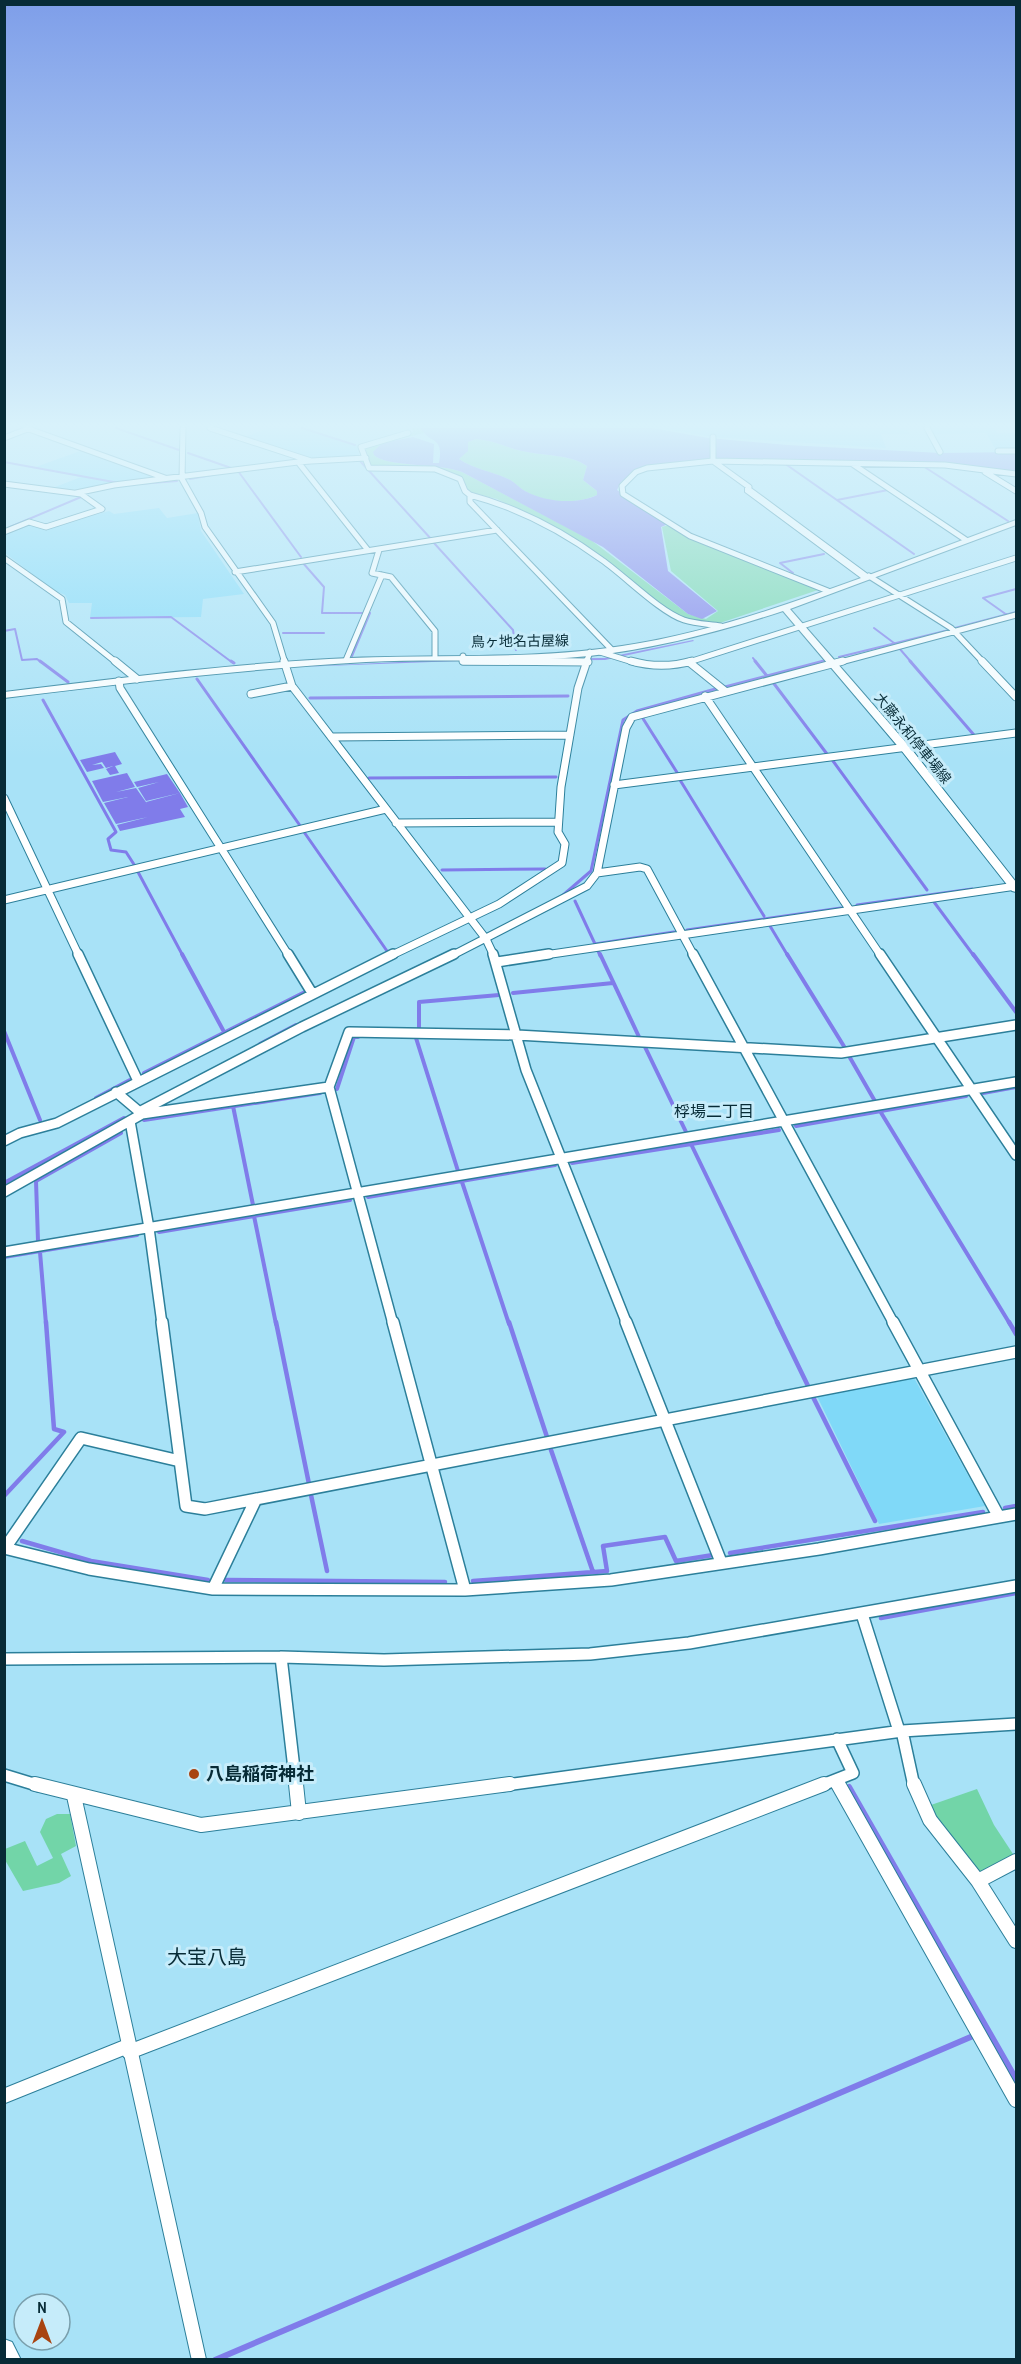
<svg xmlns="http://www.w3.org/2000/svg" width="1021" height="2364" viewBox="0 0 1021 2364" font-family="'Archivo Narrow','Noto Sans JP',sans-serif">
<rect width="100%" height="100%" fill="#a8e2f7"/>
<path fill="#80d9f8" d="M268,428H304L357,445L360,457L312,460L245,437Z
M661,428H905L909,434H881L886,448L713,437Z
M929,428H994L997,433H1016V450H996L986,433L933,434Z
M83,450L165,479L75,492L50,489L81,477L33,468Z
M159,508L167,518L198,513L201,531L244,594L203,599L201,617L90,618L92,603H69L65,595L53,590L5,553L4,533L34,522L43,529L109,511L114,514Z
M913,1376L985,1506L879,1524L816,1394Z"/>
<path fill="#72d5a8" d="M412,428H421L424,433L382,443L374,452V455C385,467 440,463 462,472L591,540L688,614L706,619L718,611L671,571L662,527L675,523L693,535L824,588L714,625L689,620L674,614L583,544L497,499L466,491L461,480L448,472L369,468L363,448L409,434L413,432Z
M476,439C493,440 505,447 522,451C543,456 569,454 587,466L583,480L597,491V495C576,505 544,503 525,491C517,487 514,481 506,478C489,471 474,469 459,459L468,449V442Z
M977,1789L994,1825L1015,1857L985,1872L975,1870L937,1818L931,1805Z
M57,1814H70L76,1846L61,1854L71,1876L59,1883L23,1891L5,1860V1849L25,1841L37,1866L53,1858L40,1832L46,1819Z"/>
<path fill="#807cea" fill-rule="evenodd" d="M421,428H652L708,438L787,445L941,453L1016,452V472L954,464L843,463L799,460L694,461L633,472L621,482L617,490L668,524L661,527L668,571L717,611L702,619L688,614L603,547L462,472C440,463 385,467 374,455L373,452L382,443L413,437L434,444L433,463H439C444,435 430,445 421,428ZM476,439C493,440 505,447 522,451C543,456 570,454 587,466L583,480L597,491V495C577,505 545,502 525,491C518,487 514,481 506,478C490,471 474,469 459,459L468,451V442Z
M693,640L694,641L605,660L459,661L298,667L460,659L604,658Z
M115,752L122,764L115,766L119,773L110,775L106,769L113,766L106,768L102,762L92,765L101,764L104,768L87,772L80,760Z
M127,773L135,787L116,792L136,788L148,805L146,802L180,793L188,807L180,809L185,817L120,831L117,825L148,817L116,824L104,803L128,797L103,802L92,781Z
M167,774L180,793L146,801L138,788L159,782L137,787L134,782Z"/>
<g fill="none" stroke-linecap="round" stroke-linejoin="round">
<path stroke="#807cea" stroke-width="2" d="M116,428L179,450
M302,428L355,445
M188,453L234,469
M360,461L432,540
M4,462L119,483
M784,463L914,554
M923,466L1008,521
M238,471L301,557
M190,479L212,475
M139,484L177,481
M837,500L888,490
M10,527L81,497
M434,543L513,630L516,650
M303,563L324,587L322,613H363
M793,573L780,563L824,554
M1007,615L983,598L1016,589
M91,618L171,617L233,663
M874,628L894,643
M955,628L1016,612
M4,631L15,629L22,660L37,659L42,663
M283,633H324
M899,648L912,663
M352,656L370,613
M839,657L949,630
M753,658L757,663
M818,663L824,661"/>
<path stroke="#807cea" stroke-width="3" d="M40,661L68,682
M231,661L234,663
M755,661L767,676
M910,661L974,735
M197,679L301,827
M772,681L827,754
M725,687L824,661
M310,698L568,696
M43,700L116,832L108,839L111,850L126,852L135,866
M642,717L678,774
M833,761L927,890
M369,778L556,777
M680,780L764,916
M304,832L387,951
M442,870L545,869
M138,872L183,956
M562,896L591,871L623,720L637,711L719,688
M575,901L595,944L674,932
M934,902L974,956
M857,905L972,889
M770,926L788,956
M687,930L841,908
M598,951L600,956"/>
<path stroke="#807cea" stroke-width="4" d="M182,954L223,1030
M600,954L640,1039
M787,954L845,1048
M973,954L1016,1012
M513,993L613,983
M419,1029V1002L499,995
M4,1031L40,1120
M416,1038L458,1171
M260,1044L296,1025
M645,1047L687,1134
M849,1056L876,1103
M144,1073L305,992
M337,1089L354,1037H358
M983,1093L1016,1087
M96,1098L130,1080
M233,1106L253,1205
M880,1111L1010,1324
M144,1120L320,1093
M796,1126L966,1096
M691,1144L778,1324
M572,1163L779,1130
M462,1182L509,1324
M4,1183L124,1118
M368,1197L555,1165
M254,1216L276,1324
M159,1232L350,1200
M38,1241L36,1181L121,1133
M40,1252L46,1324
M4,1257L137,1235"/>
<path stroke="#807cea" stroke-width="4.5" d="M276,1322L309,1484
M509,1322L547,1437
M777,1322L808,1386
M1009,1322L1016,1334
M813,1397L875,1521
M551,1450L593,1572
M311,1495L327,1571
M4,1496L64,1432L54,1429L46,1322
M1005,1508L1016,1506
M22,1541L91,1561L208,1580
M730,1553L983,1512
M226,1580L445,1582
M473,1581L607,1571L603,1546L665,1537L676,1561L713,1555
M881,1618L1016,1593"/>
<path stroke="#807cea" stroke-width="6" d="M849,1787L1016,2079
M215,2360L973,2036"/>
<defs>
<path id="street-far4" d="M26,428L165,478
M183,428L182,479L201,513L205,527L273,623L285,663
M210,428L311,461L298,462L367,549
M927,428L940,452
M408,433L361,447L369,468L435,469L460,479L465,491L470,495V502L612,650
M713,437V461L749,487L748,490
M4,438L30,428
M998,451H1016
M311,461L366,458
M854,465L966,540
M985,472L1016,491
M4,484L81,494L102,509L46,527L29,522L4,532
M76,493L114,485L298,462
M470,495C519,508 561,530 602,560C625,576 660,612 684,620C696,624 709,624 721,626
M379,550L372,573L391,577L435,631V656
M4,558L62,599L66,622L117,663
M235,572L497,530
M869,576L951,628L984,663
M828,591L690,536L623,494L622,486L636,472L647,468L713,461L945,465L1016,474
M600,652L636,663
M463,656V662H588
M346,660L382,575
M586,663L590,652
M686,663L1016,558
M837,663L1016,615"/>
<path id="street-far3" d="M115,661L137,679
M284,661L292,686L486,939L494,956
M463,661L588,662
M631,661C652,667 671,667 692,661
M982,661L1016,697
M689,662L725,691
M119,681L120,688L289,956
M251,694L292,686
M705,696L881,956
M331,737L570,735
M614,785L1016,733
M4,798L79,956
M396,823L558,822
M597,873L640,867L647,869L694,956
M4,900L386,809
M390,956L499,904L562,863L565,844L558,832L561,787L578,688L587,661
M451,956L587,886L597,873L626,728L632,717L843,661
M538,956L1016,886"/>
<path id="street-far2" d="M78,954L138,1081
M288,954L312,993
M493,954L526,1070L627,1324
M693,954L894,1324
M880,954L1016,1155
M497,962L549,954
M116,1092L142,1114
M139,1112L302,1027L454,954
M130,1121L149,1228L162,1324
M4,1141L20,1133L57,1123L393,954
M4,1192L142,1114L329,1087
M4,1252L1016,1082
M393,1324L329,1087L349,1032L517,1035L841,1053L1016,1025"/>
<path id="street-far1" d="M162,1322L186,1506L205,1509L1016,1352
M393,1322L465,1590
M626,1322L721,1562
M893,1322L999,1517
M4,1548L89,1569L213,1589L465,1590L611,1580L819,1549L1016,1514
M5,1548L81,1438L180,1461
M213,1589L256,1499
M862,1614L899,1731
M281,1657L296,1786
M4,1659L281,1657L384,1660L590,1654L689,1643L1016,1586
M902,1731L914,1786
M4,1775L40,1786
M836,1780L839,1786
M499,1786L902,1731L1016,1724
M820,1786L853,1773L837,1739"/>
<path id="street" d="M35,1784L201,1825L510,1784
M296,1784L299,1813
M838,1784L1016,2100
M914,1784L930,1820L978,1881L1016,1941
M74,1796L199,2360
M978,1881L1016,1861
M129,2052L824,1784
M4,2096L128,2046"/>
<path id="secondary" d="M745,488H751L869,575L1016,520V525L790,609L909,746L1016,882V892L1012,891L901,750L783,611C719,632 655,649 589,656C515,664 440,658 366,662C245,669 125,683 4,698V692C112,679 220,665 329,659C426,653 526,661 622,646C704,634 784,606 861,578L745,492Z
M4,2339L12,2342L21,2360H4Z"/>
</defs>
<use href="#street-far4" stroke="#2c7f9a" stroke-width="7"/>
<use href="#street-far3" stroke="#2c7f9a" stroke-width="9"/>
<use href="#street-far2" stroke="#2c7f9a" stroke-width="12"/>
<use href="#street-far1" stroke="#2c7f9a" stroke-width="14"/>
<use href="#street" stroke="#2c7f9a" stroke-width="16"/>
<use href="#secondary" stroke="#2c7f9a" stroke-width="2"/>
<use href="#street-far4" stroke="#fff" stroke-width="5"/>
<use href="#street-far3" stroke="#fff" stroke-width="7"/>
<use href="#street-far2" stroke="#fff" stroke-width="9"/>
<use href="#street-far1" stroke="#fff" stroke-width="11"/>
<use href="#street" stroke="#fff" stroke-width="14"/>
<use href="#secondary" fill="#fff" fill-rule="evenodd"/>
</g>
<linearGradient id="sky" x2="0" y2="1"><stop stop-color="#7e9ee9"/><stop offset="0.56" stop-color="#d8f2fb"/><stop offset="1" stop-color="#d8f2fb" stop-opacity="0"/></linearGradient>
<rect width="1021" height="759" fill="url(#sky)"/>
<circle fill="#a84411" stroke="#c6ecfa" stroke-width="2" cx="194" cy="1774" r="6"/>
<g text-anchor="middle" stroke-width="6" stroke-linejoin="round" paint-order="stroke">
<g font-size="14" fill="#072b36" stroke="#c6ecfa">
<text transform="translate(520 641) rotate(-1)" y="5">鳥ヶ地名古屋線</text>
<text transform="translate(913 738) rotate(51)" y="5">大藤永和停車場線</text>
</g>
<g font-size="16" fill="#072b36" stroke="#c6ecfa">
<text x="714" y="1117">桴場二丁目</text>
</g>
<g font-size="18" font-weight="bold" fill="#072b36" stroke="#c6ecfa" text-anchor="start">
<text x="206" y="1780">八島稲荷神社</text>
</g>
<g font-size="20" fill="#072b36" stroke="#c6ecfa">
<text x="207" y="1964">大宝八島</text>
</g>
</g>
<rect width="1021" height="2364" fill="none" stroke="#072b36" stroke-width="12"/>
<g transform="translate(42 2322)"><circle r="28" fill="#c6ecfa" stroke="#7a9fac" stroke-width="1.5"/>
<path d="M0-4.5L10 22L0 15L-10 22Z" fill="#a84411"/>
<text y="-9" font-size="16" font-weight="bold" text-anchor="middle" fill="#072b36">N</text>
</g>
</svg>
